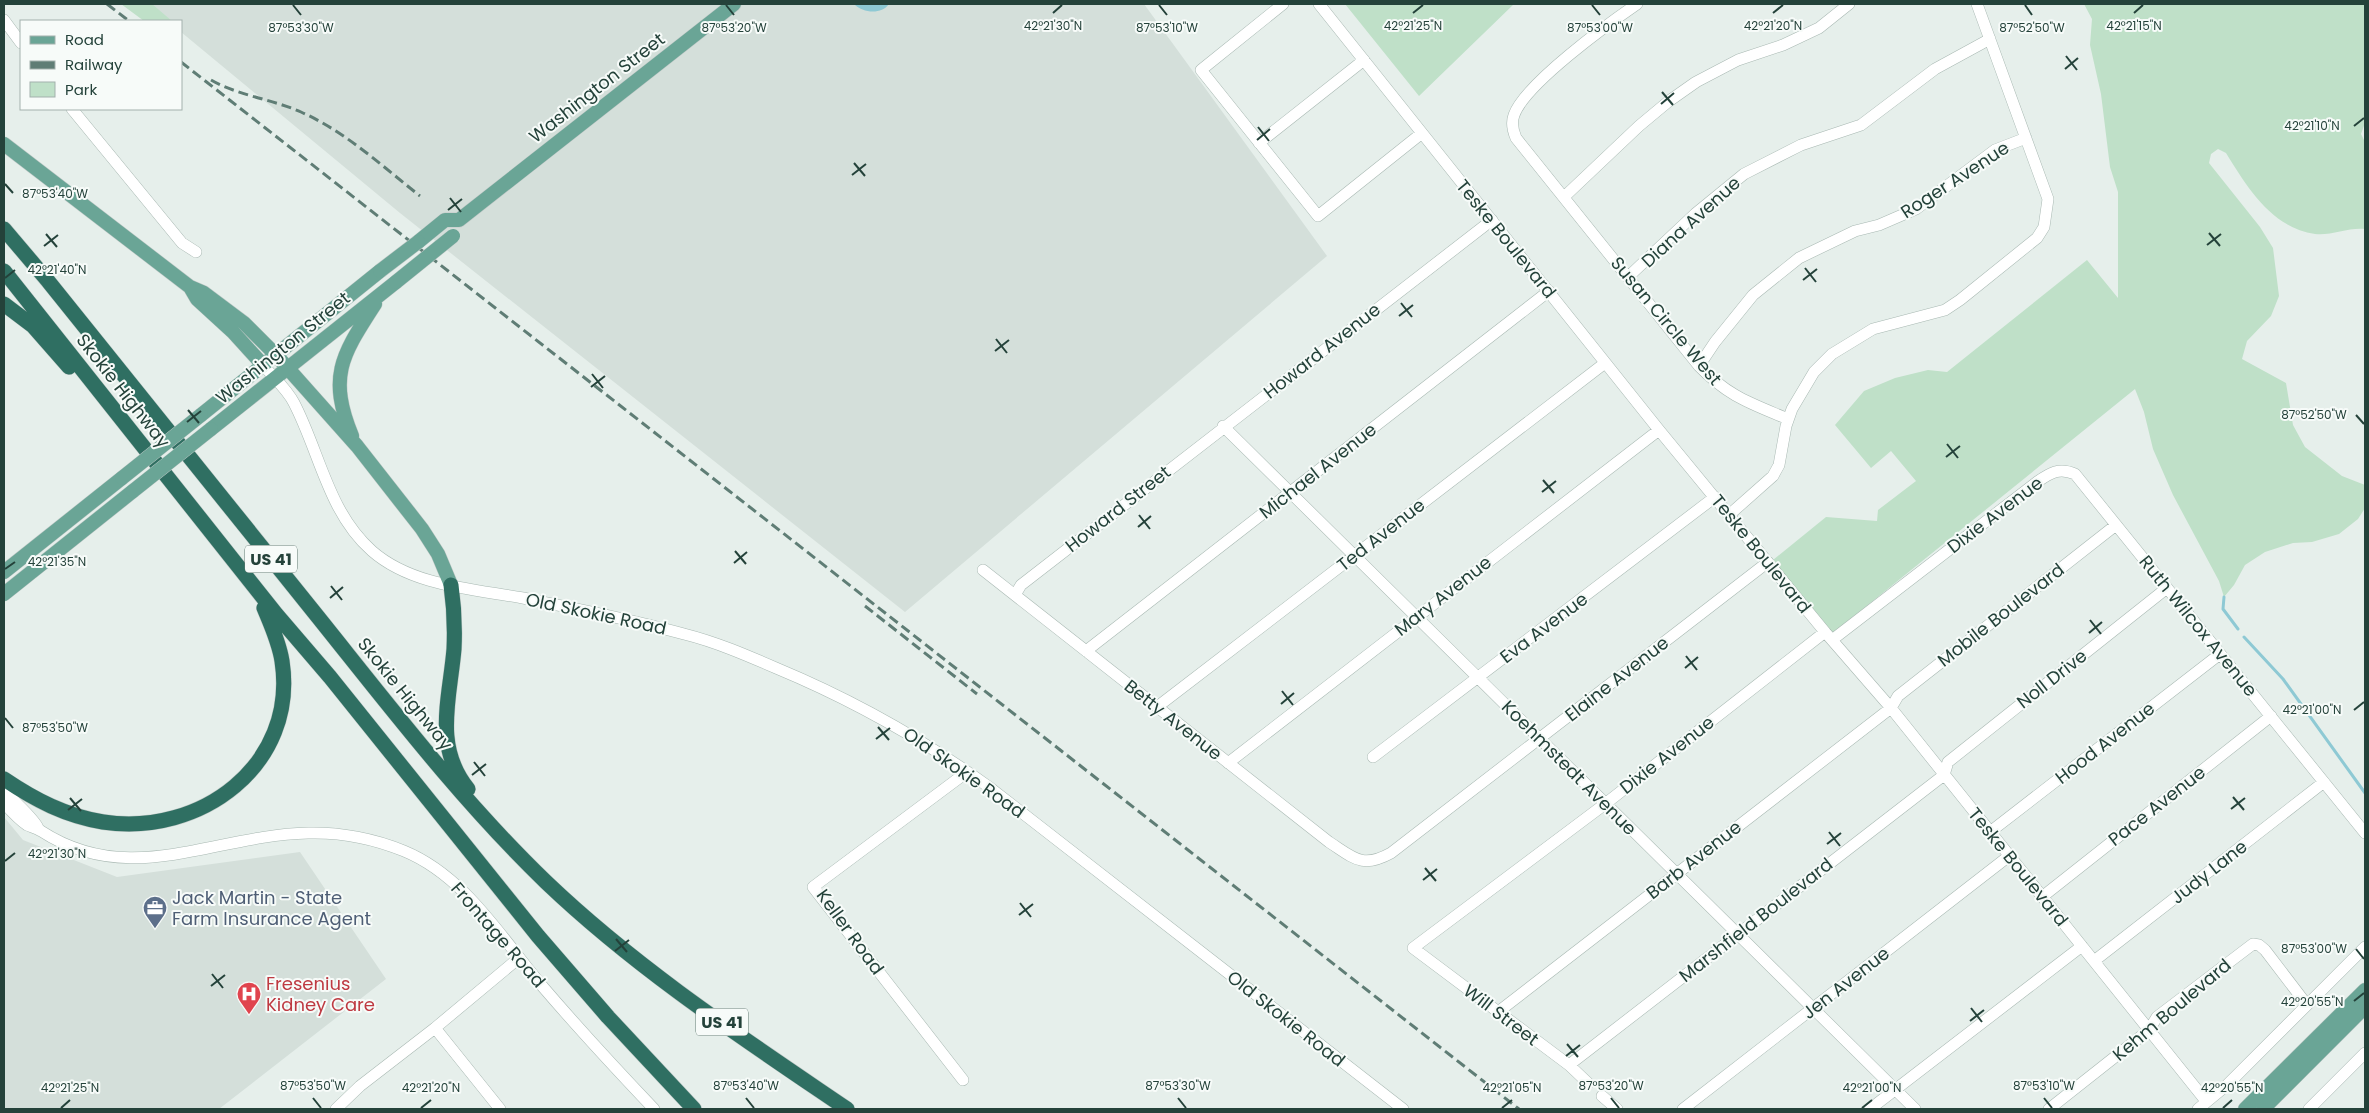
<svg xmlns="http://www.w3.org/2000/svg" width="2369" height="1113" viewBox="0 0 2369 1113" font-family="Poppins,sans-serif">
<rect width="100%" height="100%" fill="#e6efeb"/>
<path fill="#d4dfda" d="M148,4H1144L1327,256L905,612L400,213L181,32V21H169Z
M4,817L23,840L117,877L300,852L386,979L219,1109H4Z"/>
<path fill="#bfe0c8" d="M121,4H152L172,21H144Z
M1345,4H1514L1419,96Z
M2084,4H2365V123L2361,134L2365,142V229C2349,227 2331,236 2315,234C2272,228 2247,187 2226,153L2218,149L2211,154L2209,163L2260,227L2273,248L2279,296L2271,316L2247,341L2242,359L2286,383L2293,425L2305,447L2342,476L2365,485V508L2358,519L2339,534L2312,542L2293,543L2265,552L2245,565L2234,585L2224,597L2219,581L2173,495L2153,449L2144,412L2135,389L1832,634L1773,560L1826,517L1877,521L1878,510L1916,481L1891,451L1871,468L1835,425L1864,391L1895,378L1928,370L1947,372L2087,260L2118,298V192L2110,167L2101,94L2090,45L2092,19Z"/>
<path fill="#8ec9d4" d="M854,4H889C881,15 863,13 854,4Z"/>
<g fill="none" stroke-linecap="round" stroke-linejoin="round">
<path stroke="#8ec9d4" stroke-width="3" d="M2224,597L2223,609L2238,629
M2244,637L2283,679L2365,793"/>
<defs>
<path id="minor" d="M1283,4L1201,70L1318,216L1422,133
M1319,4L1659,430L1825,632L1891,708L2206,1101
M1637,4C1608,24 1525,84 1514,115C1511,123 1513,131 1516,138L1699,366C1729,397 1750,403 1788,419
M4,20L21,43
M72,109L182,243L196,252
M1259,143L1364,60
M1564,197L1639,126L1669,101L1696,82L1738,60L1783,45L1819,28L1849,4
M1628,277L1695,214L1744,174L1801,145L1861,125L1935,69L1990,39
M263,365C273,377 287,389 294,403C320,453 328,512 372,551C412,586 473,589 523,598C577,609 631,619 684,634C716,642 746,655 776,668C853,700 921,738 989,787L1403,1109
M1699,366L1715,342L1753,295L1799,258L1855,231L1879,225L1916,209L1995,150L2026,138
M1223,426L1915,1109
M1729,515L1773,476L1779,465L1786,426L1792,409L1814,372L1832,354L1873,329L1945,310L1960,300L2037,238L2044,227L2048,199L1977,4
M983,570L1329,842C1354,858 1362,869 1391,853L1768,562
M1015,595L1021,585L1492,220
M1832,640L2037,482C2050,473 2059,467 2075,474L2365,833
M1086,651L1549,291
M1157,707L1605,363
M1373,757L1715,497
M1228,763L1659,430
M4,790C12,800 35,819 38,828
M4,803C11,811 18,819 27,825C31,827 36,828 41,831C130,889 214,835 308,833C340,832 375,839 404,851C465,876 502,939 543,987C579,1029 616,1069 654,1109
M1990,832L2220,654
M2042,897L2271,716
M2094,961L2324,782
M1498,1012L1891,708L1898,696L2116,525
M435,1028L500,1109
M1569,1065L1944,775L1948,762L2167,588
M963,1080L813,887L967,772
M1588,1083L1569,1065L1413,948L1605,804L1825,632
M1602,1096L1617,1109
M336,1109L360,1086L435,1028L519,958
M1683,1109L2009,856
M1870,1109L2082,946
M2049,1109L2149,1030L2157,1017L2253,944L2259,945L2265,950L2307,1005
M2198,1109L2227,1085L2365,947
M2309,1109L2365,1053"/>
<path id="major" d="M4,144L190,287L204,293L244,323L276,355L357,446L422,529L438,554L451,585
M418,242L445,220H459L734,4
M190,287L197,299L233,332L263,365
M201,415L380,271
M211,429L396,282
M352,436C327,375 343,354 375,304
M4,572L122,478
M4,594L133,491
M2245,1109L2365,990
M2263,1109L2365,1007"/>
<path id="highway" d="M4,229L48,281C138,393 228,505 318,617C391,708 462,801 546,882C637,969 744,1039 847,1109
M4,271L276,614L330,677L538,936L608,1017L694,1109
M4,304L33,326L69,367
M451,585C454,606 455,628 454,649C450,698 433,746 468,789
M4,779C35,800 66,816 103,822C200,837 298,765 282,661C279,642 271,625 264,608"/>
</defs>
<use href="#minor" stroke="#a8b8b2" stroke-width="12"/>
<use href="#major" stroke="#c2cac8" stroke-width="15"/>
<use href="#highway" stroke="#c2cac8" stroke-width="16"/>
<use href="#minor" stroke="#fff" stroke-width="11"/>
<use href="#major" stroke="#6aa596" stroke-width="14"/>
<use href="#highway" stroke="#2f6f62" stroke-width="15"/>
<path stroke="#5f7d75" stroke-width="3" stroke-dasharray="10 5" stroke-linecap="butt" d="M107,4L129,21
M181,62L1519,1109
M211,80C239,96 272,99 301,112C346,132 382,166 420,196
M865,606L977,694"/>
<defs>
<path id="major-bridge" d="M380,271L418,242
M396,282L453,236
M122,478L201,415
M133,491L211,429"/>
</defs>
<use href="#major-bridge" stroke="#c2cac8" stroke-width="15" stroke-linecap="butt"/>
<use href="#major-bridge" stroke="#6aa596" stroke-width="14"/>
</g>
<path fill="none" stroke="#24423a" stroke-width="2" d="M293,5L301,15M726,5L734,15M1159,5L1167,15M1592,5L1600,15M2025,5L2032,15M1053,13L1062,5M1413,13L1423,5M1773,13L1783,5M2134,13L2143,5M2066,56L2077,70M2065,69L2078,58M1662,92L1673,105M1661,104L1674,93M2354,126L2364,118M1258,127L1269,141M1257,140L1270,129M854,163L865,176M852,175L866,164M5,184L13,193M450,198L461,212M448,210L462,199M2209,233L2220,246M46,234L57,247M2207,245L2221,234M44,246L58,235M1805,268L1816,282M5,278L15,270M1803,280L1817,269M1401,303L1412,317M1399,316L1413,305M996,339L1007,353M995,351L1009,340M592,374L603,388M591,387L605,376M188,410L199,423M2356,415L2364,424M187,422L201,411M1947,444L1958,458M1946,457L1960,446M1543,480L1554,493M1542,492L1556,481M1139,515L1150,529M1138,527L1151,516M735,551L746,564M734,563L747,552M5,569L15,562M331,586L342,600M330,598L343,587M2090,620L2101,634M2089,633L2102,622M1686,656L1697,670M1685,668L1698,657M1282,691L1293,705M1281,704L1294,693M2354,710L2364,702M5,718L13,728M878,727L889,740M876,739L890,728M474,762L485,776M472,775L486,764M2233,797L2244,810M70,798L81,811M2231,809L2245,798M68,810L82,799M1829,832L1840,846M1827,844L1841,833M5,861L15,853M1425,868L1436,881M1423,880L1437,869M1020,903L1031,917M1019,915L1033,904M616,939L627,952M2356,949L2364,959M615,951L629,940M212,974L223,988M211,986L225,975M2354,1001L2364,993M1971,1008L1982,1022M1970,1021L1984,1010M1567,1044L1578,1057M1566,1056L1580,1045M313,1098L321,1108M746,1098L754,1108M1178,1098L1186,1108M1611,1098L1619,1108M2044,1098L2052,1108M61,1108L70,1100M421,1108L431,1100M1502,1108L1512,1100M1862,1108L1872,1100M2223,1108L2232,1100"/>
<defs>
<symbol id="office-pin" viewBox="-11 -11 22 30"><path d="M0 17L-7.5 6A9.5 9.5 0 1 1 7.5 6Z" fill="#5c6f8a" stroke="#f7fbf9"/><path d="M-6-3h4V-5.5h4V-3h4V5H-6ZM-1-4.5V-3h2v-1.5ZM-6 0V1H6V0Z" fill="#fff"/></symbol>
<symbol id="hospital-pin" viewBox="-11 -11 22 30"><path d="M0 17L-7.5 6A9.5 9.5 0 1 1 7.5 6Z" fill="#e0444e" stroke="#f7fbf9"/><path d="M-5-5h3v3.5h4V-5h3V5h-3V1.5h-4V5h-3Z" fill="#fff"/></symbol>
</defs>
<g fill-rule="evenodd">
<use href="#office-pin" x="141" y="894" width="28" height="38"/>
<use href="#hospital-pin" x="235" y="980" width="28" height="38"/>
</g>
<g text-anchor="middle" stroke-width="4" stroke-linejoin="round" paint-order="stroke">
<g fill="#f7fbf9" stroke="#637a73" stroke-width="1">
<rect x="245" y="545.5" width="52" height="27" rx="4"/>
<rect x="696" y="1008.5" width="52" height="27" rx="4"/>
</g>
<g font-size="16" font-weight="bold" fill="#24423a">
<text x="271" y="565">US 41</text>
<text x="722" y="1028">US 41</text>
</g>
<g font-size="18" fill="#24423a" stroke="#f7fbf9">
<text transform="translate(597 88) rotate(-38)" y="6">Washington Street</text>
<text transform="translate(1955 180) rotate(-33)" y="6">Roger Avenue</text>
<text transform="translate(1691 222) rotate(-42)" y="6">Diana Avenue</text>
<text transform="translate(1506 239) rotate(51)" y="6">Teske Boulevard</text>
<text transform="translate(1666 321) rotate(50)" y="6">Susan Circle West</text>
<text transform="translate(283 348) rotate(-39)" y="6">Washington Street</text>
<text transform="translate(1322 351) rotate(-38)" y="6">Howard Avenue</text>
<text transform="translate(123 391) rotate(52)" y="6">Skokie Highway</text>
<text transform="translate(1318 471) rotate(-38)" y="6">Michael Avenue</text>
<text transform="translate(1118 509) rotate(-38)" y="6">Howard Street</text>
<text transform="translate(1995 515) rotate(-37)" y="6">Dixie Avenue</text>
<text transform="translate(1381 535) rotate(-38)" y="6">Ted Avenue</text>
<text transform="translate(1761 554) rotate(51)" y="6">Teske Boulevard</text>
<text transform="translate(1443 596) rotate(-38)" y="6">Mary Avenue</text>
<text transform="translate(596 614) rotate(12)" y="6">Old Skokie Road</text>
<text transform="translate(2001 615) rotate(-38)" y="6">Mobile Boulevard</text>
<text transform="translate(2198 626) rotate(51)" y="6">Ruth Wilcox Avenue</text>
<text transform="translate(1544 628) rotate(-37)" y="6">Eva Avenue</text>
<text transform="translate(1617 679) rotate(-38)" y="6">Elaine Avenue</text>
<text transform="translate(2052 679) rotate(-38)" y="6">Noll Drive</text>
<text transform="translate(405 694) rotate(51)" y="6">Skokie Highway</text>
<text transform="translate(1173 720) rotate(38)" y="6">Betty Avenue</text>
<text transform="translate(2105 743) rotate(-38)" y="6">Hood Avenue</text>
<text transform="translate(1667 755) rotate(-38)" y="6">Dixie Avenue</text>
<text transform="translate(1569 768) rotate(45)" y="6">Koehmstedt Avenue</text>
<text transform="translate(964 773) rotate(35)" y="6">Old Skokie Road</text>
<text transform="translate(2157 806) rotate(-38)" y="6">Pace Avenue</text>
<text transform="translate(1694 860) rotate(-38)" y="6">Barb Avenue</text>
<text transform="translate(2018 867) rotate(51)" y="6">Teske Boulevard</text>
<text transform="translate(2209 872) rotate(-38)" y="6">Judy Lane</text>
<text transform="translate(1756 920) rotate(-38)" y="6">Marshfield Boulevard</text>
<text transform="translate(850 932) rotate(54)" y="6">Keller Road</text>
<text transform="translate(498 935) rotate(49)" y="6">Frontage Road</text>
<text transform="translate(1846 983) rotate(-38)" y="6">Jen Avenue</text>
<text transform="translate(2172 1010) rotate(-40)" y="6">Kehm Boulevard</text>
<text transform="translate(1501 1015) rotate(37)" y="6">Will Street</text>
<text transform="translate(1286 1019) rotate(38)" y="6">Old Skokie Road</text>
</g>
<g font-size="18" fill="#4e5e75" stroke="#f7fbf9" text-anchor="start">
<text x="172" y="904">Jack Martin - State<tspan x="172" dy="21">Farm Insurance Agent</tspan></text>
</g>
<g font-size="18" fill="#be3a42" stroke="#f7fbf9" text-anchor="start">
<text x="266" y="990">Fresenius<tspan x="266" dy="21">Kidney Care</tspan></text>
</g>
</g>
<g font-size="12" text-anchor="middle" fill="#24423a" stroke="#f7fbf9" stroke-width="4" stroke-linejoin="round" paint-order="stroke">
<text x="1053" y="30">42°21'30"N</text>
<text x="1413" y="30">42°21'25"N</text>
<text x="1773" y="30">42°21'20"N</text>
<text x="2134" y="30">42°21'15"N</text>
<text x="1600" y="32">87°53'00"W</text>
<text x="301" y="32">87°53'30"W</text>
<text x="734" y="32">87°53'20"W</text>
<text x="1167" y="32">87°53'10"W</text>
<text x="2032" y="32">87°52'50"W</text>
<text x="2312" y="130">42°21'10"N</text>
<text x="55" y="198">87°53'40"W</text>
<text x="57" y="274">42°21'40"N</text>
<text x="2314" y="419">87°52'50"W</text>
<text x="57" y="566">42°21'35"N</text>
<text x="2312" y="714">42°21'00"N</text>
<text x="55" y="732">87°53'50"W</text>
<text x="57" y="858">42°21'30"N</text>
<text x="2314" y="953">87°53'00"W</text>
<text x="2312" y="1006">42°20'55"N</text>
<text x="313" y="1090">87°53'50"W</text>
<text x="746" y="1090">87°53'40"W</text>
<text x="1178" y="1090">87°53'30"W</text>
<text x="1611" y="1090">87°53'20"W</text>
<text x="2044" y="1090">87°53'10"W</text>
<text x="70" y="1092">42°21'25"N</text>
<text x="431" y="1092">42°21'20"N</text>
<text x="1512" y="1092">42°21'05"N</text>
<text x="1872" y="1092">42°21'00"N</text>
<text x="2232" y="1092">42°20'55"N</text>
</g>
<rect width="2369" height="1113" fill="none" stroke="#24423a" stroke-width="10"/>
<rect x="20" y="20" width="162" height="90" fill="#f7fbf9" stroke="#a3b1ad"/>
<rect x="30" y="36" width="25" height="8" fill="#6aa596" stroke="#a3b1ad"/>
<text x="65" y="45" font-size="15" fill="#24423a">Road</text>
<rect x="30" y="61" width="25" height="8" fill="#5f7d75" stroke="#a3b1ad"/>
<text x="65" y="70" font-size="15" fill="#24423a">Railway</text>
<rect x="30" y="82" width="25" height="15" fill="#bfe0c8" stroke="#a3b1ad"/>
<text x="65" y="95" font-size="15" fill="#24423a">Park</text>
</svg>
